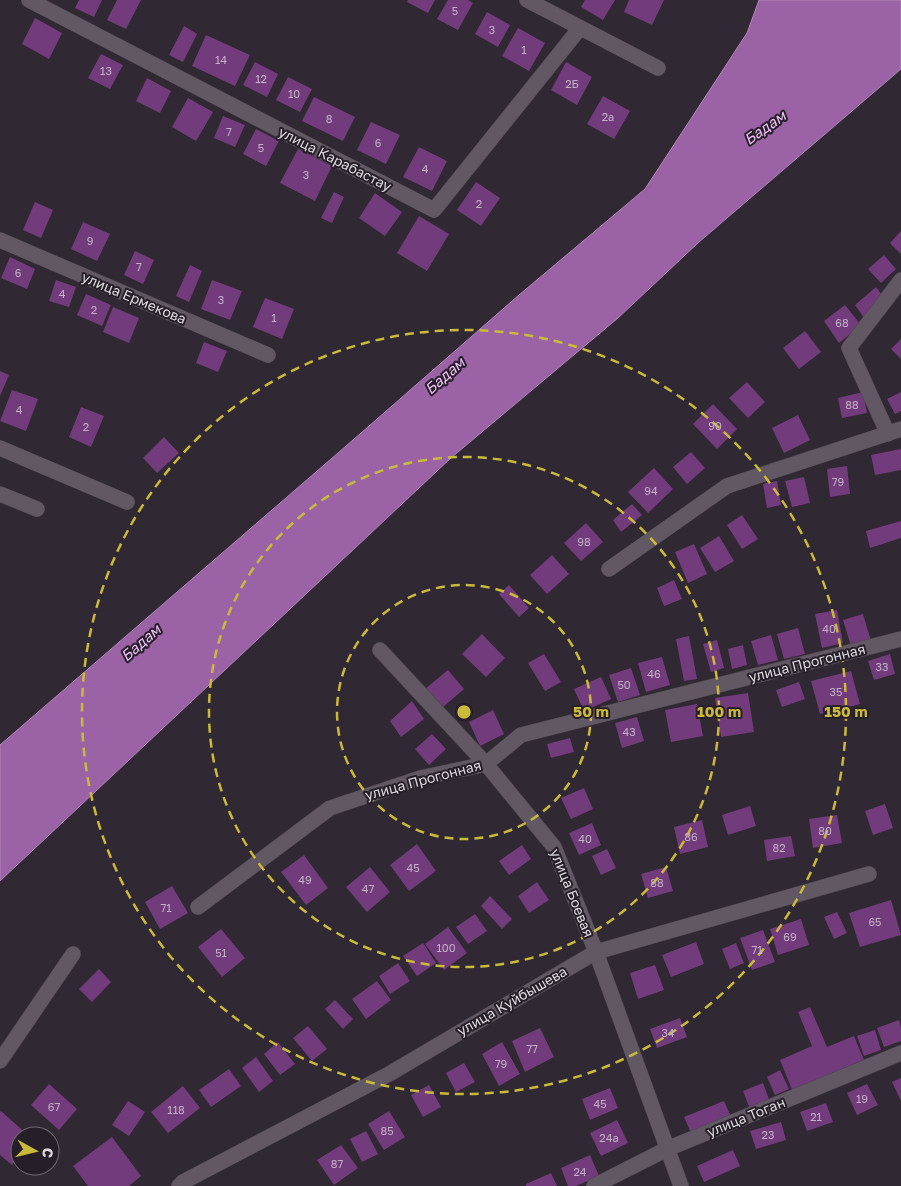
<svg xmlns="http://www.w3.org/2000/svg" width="901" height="1186" viewBox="0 0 901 1186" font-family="'Golos Text',sans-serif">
<rect width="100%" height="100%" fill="#302832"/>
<path fill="#9c62a6" stroke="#b086b7" d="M759,0H901V69L699,242L618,318L452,457L0,881V745L353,440L519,295L645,189L747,33Z"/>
<path fill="#723b7c" d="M79,0H102L94,17L75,8Z
M117,0H141L126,29L107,20Z
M408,0H435L428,13L407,2Z
M448,0H468L473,3L458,30L437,19Z
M585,0H615L603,20L581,7Z
M629,0H664L652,25L624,12Z
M487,12L510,25L498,47L475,34Z
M35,18L62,33L49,59L22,44Z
M184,26L197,34L183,62L169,55Z
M518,28L545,43L529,71L502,56Z
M206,35L250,55L235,86L192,66Z
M101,54L123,65L110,89L88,78Z
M255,62L278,74L267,97L243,85Z
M566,62L592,77L577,105L551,90Z
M288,77L312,89L300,112L276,100Z
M147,78L171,91L160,113L136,101Z
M603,96L630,111L614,139L587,124Z
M314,97L355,117L343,141L302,121Z
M188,98L213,112L196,141L172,127Z
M223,116L245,125L235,147L214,138Z
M371,122L400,135L386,164L357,150Z
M256,129L279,141L266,166L243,154Z
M419,147L447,161L432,191L403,177Z
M298,149L332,166L315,201L280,183Z
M476,182L500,198L481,226L457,210Z
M334,192L344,197L332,223L321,218Z
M375,193L402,212L385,236L359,218Z
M35,202L53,210L41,238L23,230Z
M419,216L449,234L427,271L397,253Z
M83,222L110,234L97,261L71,249Z
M901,231V254L890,243Z
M135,251L154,260L143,284L124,275Z
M884,255L896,269L881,283L868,269Z
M10,257L35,269L27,289L1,278Z
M190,265L202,271L189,302L176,296Z
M56,280L76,287L69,307L49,301Z
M212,280L242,291L230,320L201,309Z
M876,287L885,299L865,319L855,305Z
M86,294L111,305L102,326L77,315Z
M265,298L294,309L282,339L253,327Z
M845,305L861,325L839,343L824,321Z
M113,307L139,318L129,343L103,332Z
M805,331L821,352L799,369L783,348Z
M901,339V359L891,349Z
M204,342L227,351L218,372L196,363Z
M0,371L9,375L0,396Z
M747,382L765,402L748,418L729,398Z
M12,390L38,399L26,431L0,421Z
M863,392L867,413L842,418L838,398Z
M901,392V411L895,414L887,399Z
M713,404L737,429L717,449L693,424Z
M81,407L104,416L91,447L69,437Z
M798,415L810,440L784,453L772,428Z
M164,437L179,453L157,473L143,458Z
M901,449V470L875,475L871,455Z
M691,452L705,468L687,484L673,467Z
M847,466L850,494L830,497L827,469Z
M654,468L673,489L648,513L628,492Z
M804,477L810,503L792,507L785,481Z
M777,481L781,505L767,508L763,484Z
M632,504L642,515L621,532L613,520Z
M742,515L758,539L742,549L727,525Z
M901,521V538L870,548L866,531Z
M586,523L603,542L581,561L564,543Z
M719,536L734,561L715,572L700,548Z
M694,544L707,574L688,583L675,552Z
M552,555L569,574L547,594L530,575Z
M674,580L682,599L664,606L657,588Z
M509,585L529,608L519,617L499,594Z
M837,610L843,643L822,648L815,614Z
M863,614L871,641L851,646L843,620Z
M798,628L805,654L784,659L777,634Z
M482,634L505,658L486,677L462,654Z
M771,635L778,660L758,665L751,641Z
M689,636L697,679L684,681L676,639Z
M717,640L724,668L711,672L703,644Z
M743,645L747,665L732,669L728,649Z
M544,654L561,682L545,691L528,663Z
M890,654L895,674L874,680L868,661Z
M662,657L670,685L646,692L638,663Z
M631,668L640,695L618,702L609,675Z
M448,670L464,689L442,708L425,689Z
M851,671L860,704L820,714L811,681Z
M601,677L611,699L584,711L574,689Z
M799,682L805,699L782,707L776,690Z
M748,693L754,732L721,737L715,698Z
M412,701L424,719L401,737L390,721Z
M697,704L703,736L671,742L665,710Z
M493,710L504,734L480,746L469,722Z
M637,717L644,741L622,748L615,723Z
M432,734L446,749L429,765L415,749Z
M570,738L574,752L551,758L547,744Z
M584,788L593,809L571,819L561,798Z
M885,804L893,828L873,835L865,811Z
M750,806L756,826L728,835L722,815Z
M837,815L842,843L813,848L809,819Z
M702,820L708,847L680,854L674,827Z
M592,823L601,845L579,855L569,833Z
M791,836L795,856L767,861L764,840Z
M417,844L436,871L409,891L390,865Z
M522,845L531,859L509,875L499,861Z
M607,849L616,868L601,875L592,856Z
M304,855L328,888L306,905L281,872Z
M370,867L390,892L367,912L346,887Z
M666,867L673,891L648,898L641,874Z
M537,882L549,900L529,913L518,896Z
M172,886L188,913L160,929L145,902Z
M490,896L512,919L502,929L481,906Z
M891,900L901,935L860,947L849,913Z
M837,912L847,933L834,939L824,917Z
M475,914L487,931L468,944L456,927Z
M801,919L809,945L778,955L770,929Z
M448,927L467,953L444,970L425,944Z
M221,929L245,958L222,977L198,947Z
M763,930L775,962L752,970L740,938Z
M696,942L704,964L671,977L662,955Z
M423,943L436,963L417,976L403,956Z
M736,943L744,963L730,969L722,949Z
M398,963L410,981L390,994L379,976Z
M655,965L664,990L638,999L630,973Z
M99,969L111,982L92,1002L79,989Z
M377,981L391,1000L366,1019L352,999Z
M335,1000L353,1019L343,1029L325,1009Z
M810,1007L827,1047L854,1036L864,1060L792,1090L780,1060L812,1046L798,1012Z
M680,1018L687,1037L657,1048L650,1029Z
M899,1020L901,1028V1041L884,1047L877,1028Z
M308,1026L327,1049L312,1061L293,1038Z
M540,1028L554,1057L525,1072L512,1041Z
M875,1030L881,1050L864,1056L857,1036Z
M278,1042L295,1064L280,1075L264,1054Z
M502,1042L520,1074L499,1086L482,1054Z
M256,1057L273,1081L259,1092L242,1068Z
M464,1063L475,1082L456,1092L446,1073Z
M229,1069L241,1086L211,1107L199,1090Z
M780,1070L789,1089L775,1095L767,1077Z
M901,1078V1101L892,1082Z
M763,1083L770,1102L750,1109L743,1091Z
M49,1084L77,1109L59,1130L31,1105Z
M867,1084L878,1105L857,1115L847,1093Z
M429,1085L441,1107L423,1117L411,1095Z
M183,1086L200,1108L168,1133L151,1112Z
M610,1088L618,1108L590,1120L582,1099Z
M128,1101L145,1112L129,1136L112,1125Z
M724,1101L731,1117L691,1133L684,1117Z
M826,1103L833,1122L807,1131L800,1112Z
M1,1111L29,1136H20V1156L12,1165L0,1155V1112Z
M389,1111L405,1137L384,1150L368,1124Z
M617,1120L628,1143L601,1156L590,1133Z
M781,1122L786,1140L756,1149L750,1131Z
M366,1131L378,1154L362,1162L350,1139Z
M112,1137L141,1176L129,1186H88L73,1166Z
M341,1145L358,1168L334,1185L317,1160Z
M733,1150L740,1166L704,1182L697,1166Z
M590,1155L599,1176L576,1186H568L561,1168Z
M551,1173L557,1186H526V1184Z"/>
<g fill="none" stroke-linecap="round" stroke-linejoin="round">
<defs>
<path id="minor" d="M29,0L434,210L580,28
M527,0L658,68
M0,240L268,355
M888,434L849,348L901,280
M0,448L127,502
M0,494L37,509
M609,569L727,486L901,429
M380,650L486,764L554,847L596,952L681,1186
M198,907L330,808L420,778L486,764L521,735L901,639
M0,1061L73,954
M179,1186L183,1182L389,1074L596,952L869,874
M594,1186L667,1149L901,1053"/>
</defs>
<use href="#minor" stroke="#4b454d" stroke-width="16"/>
<use href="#minor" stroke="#615863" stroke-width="15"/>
</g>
<g fill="none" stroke="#caba3a" stroke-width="2.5" stroke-dasharray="9 6">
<circle cx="464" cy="712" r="127"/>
<circle cx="464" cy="712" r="255"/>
<circle cx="464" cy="712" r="382"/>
</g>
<g text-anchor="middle" stroke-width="4" stroke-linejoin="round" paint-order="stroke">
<g font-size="11" fill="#c3b2c6">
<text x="455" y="15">5</text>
<text x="492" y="34">3</text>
<text x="524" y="54">1</text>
<text x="221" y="64">14</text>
<text x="106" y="75">13</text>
<text x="261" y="83">12</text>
<text x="572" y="88">2Б</text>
<text x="294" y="98">10</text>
<text x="608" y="121">2а</text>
<text x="329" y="123">8</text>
<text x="229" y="136">7</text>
<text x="378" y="147">6</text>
<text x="261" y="152">5</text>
<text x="425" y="173">4</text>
<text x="306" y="179">3</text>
<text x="479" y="208">2</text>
<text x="90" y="245">9</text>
<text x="139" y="271">7</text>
<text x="18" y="277">6</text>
<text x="62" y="298">4</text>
<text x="221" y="304">3</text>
<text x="94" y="314">2</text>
<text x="274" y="322">1</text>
<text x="842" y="327">68</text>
<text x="852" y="409">88</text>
<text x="19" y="414">4</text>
<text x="715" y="430">90</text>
<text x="86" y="431">2</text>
<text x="838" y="486">79</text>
<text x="651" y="495">94</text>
<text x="584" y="546">98</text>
<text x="829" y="633">40</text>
<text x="882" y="671">33</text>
<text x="654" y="678">46</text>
<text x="624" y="689">50</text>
<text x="836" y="696">35</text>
<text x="629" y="736">43</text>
<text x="825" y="835">80</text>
<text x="691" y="841">86</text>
<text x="585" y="843">40</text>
<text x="779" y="852">82</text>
<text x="413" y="872">45</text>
<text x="305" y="884">49</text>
<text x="657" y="887">88</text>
<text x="368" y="893">47</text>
<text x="166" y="912">71</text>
<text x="875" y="926">65</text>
<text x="790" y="941">69</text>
<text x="446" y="952">100</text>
<text x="757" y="954">71</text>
<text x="221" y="957">51</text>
<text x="668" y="1037">34</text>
<text x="532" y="1053">77</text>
<text x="501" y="1068">79</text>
<text x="862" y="1103">19</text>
<text x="600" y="1108">45</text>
<text x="54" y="1111">67</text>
<text x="176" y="1114">118</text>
<text x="816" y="1121">21</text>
<text x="387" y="1135">85</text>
<text x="768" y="1139">23</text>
<text x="609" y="1142">24а</text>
<text x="337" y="1168">87</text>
<text x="580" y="1176">24</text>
</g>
<g font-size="14" fill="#ded9df" stroke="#261e28">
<text transform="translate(335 159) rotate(27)" y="5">улица Карабастау</text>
<text transform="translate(134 298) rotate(23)" y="5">улица Ермекова</text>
<text transform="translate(807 663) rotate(-14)" y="5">улица Прогонная</text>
<text transform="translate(423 780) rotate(-15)" y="5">улица Прогонная</text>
<text transform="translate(572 893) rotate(68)" y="5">улица Боевая</text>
<text transform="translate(512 1001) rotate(-30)" y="5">улица Куйбышева</text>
<text transform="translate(746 1117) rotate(-22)" y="5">улица Тоган</text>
</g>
<g font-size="15" font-style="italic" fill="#eec0f7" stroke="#261e28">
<text transform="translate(765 128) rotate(-35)" y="5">Бадам</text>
<text transform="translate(445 376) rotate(-41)" y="5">Бадам</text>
<text transform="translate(141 643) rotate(-41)" y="5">Бадам</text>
</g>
</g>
<circle cx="464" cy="712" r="8" fill="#caba3a" stroke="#261e28" stroke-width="2.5"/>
<g font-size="15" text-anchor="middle" font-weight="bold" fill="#caba3a" stroke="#261e28" stroke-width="4" stroke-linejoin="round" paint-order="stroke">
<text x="591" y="717">50 m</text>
<text x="719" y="717">100 m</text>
<text x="846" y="717">150 m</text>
</g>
<g transform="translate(35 1151) rotate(98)"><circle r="24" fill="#261e28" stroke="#706971"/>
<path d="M0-4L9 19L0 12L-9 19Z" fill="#caba3a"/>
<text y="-8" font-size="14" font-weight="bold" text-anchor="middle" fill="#ded9df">С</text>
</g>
</svg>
